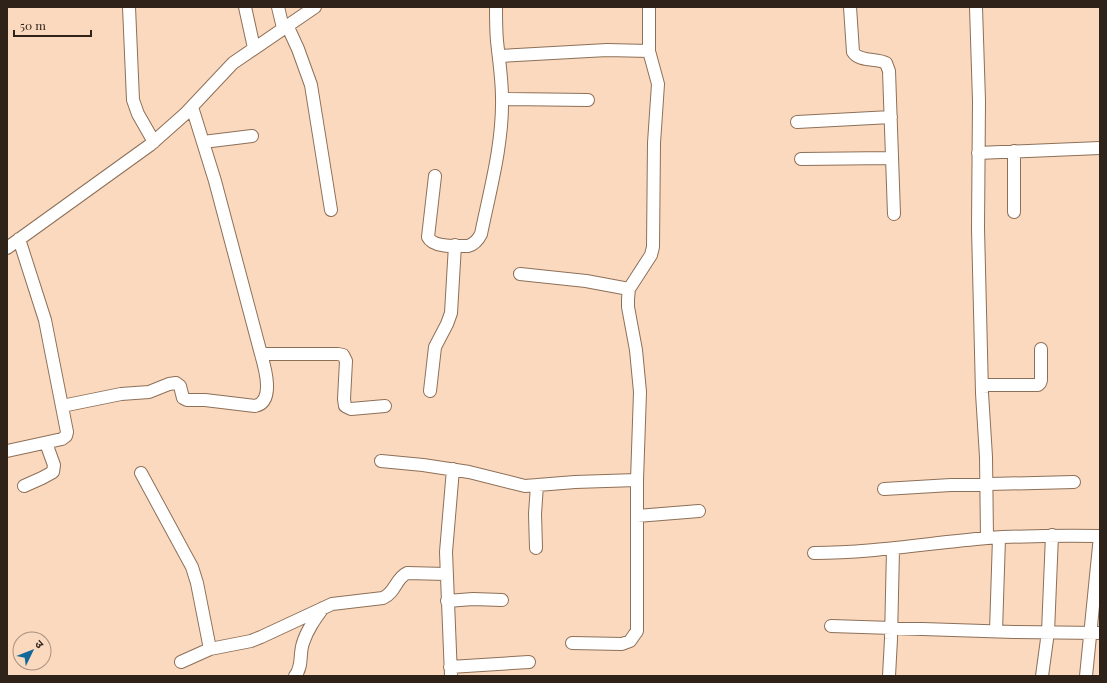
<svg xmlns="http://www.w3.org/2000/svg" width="1107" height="683" viewBox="0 0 1107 683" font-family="'Playfair Display','Noto Sans Devanagari',serif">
<rect width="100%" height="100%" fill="#fad9bf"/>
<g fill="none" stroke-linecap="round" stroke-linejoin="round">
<defs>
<path id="minor" d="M129,7L133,100L138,114L154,142
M245,7L254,48
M278,7L283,28
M850,7L853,52C859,62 877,58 886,63L889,71L894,214
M976,7L979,101L978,228L982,393L986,457L987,538
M287,25L298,49L311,85L331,210
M499,56L607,50L649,51
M502,99L588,100
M797,122L891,117
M203,142L252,136
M1014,151V212
M978,153L1100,148
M801,159L891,158
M435,176L428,237C433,248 458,246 468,246C475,244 478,240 481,234C490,190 503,144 502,98C502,79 499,60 497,41C496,30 496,18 496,7
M7,248L150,145L185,114L233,63L315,7
M520,274L586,281L629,289
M261,354H338L343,355L346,361L344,399L345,406L351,409L385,406
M982,385H1038L1040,383L1041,380V349
M430,391L435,347L447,324L451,313L455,245
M62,406L121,394L149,392L169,384L176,383L180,386L183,398L187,400H205L255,406C275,402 265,368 261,354L215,181L192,107
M7,451L62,439L66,436L67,432L45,320L19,239
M381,461L423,465L469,472L525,486L575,482L637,480
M141,473L192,567L197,583L210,649
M24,486L42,478L53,472L54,465L46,443
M884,489L951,485L1074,482
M637,516L699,511
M536,548L535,514L537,485
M814,553C872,553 929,543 987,538C1025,536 1062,535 1100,536
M447,601L473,599L502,600
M831,626L1014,632L1100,633
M996,631L999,538
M572,643L622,644L630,641L637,631V480L640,392L636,350L628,307V299L629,289L651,255L653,247L654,143L658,84L649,51V7
M181,662L210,649L251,641L261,637L332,604L383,598C396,592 395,579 407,573L446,574
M450,667L529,662
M295,676C303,667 299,654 303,643C307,630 315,619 323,608
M451,676L446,552L453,469
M889,676L891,639L893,549
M1042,676L1048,632L1052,535
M1086,676L1100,536"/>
</defs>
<use href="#minor" stroke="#8d7058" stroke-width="14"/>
<use href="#minor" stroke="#fff" stroke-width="12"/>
</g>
<rect width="1107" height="683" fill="none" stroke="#2f2319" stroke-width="16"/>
<g transform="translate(32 651) rotate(47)"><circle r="19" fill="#fad9bf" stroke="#a9907d"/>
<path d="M0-3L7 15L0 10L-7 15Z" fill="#106999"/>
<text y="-6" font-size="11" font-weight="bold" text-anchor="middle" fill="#2f2319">उ</text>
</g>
<path d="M14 30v6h77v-6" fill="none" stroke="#2f2319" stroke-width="2"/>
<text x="20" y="30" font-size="12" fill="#2f2319" stroke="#fad9bf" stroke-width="3" paint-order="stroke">50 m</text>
</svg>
